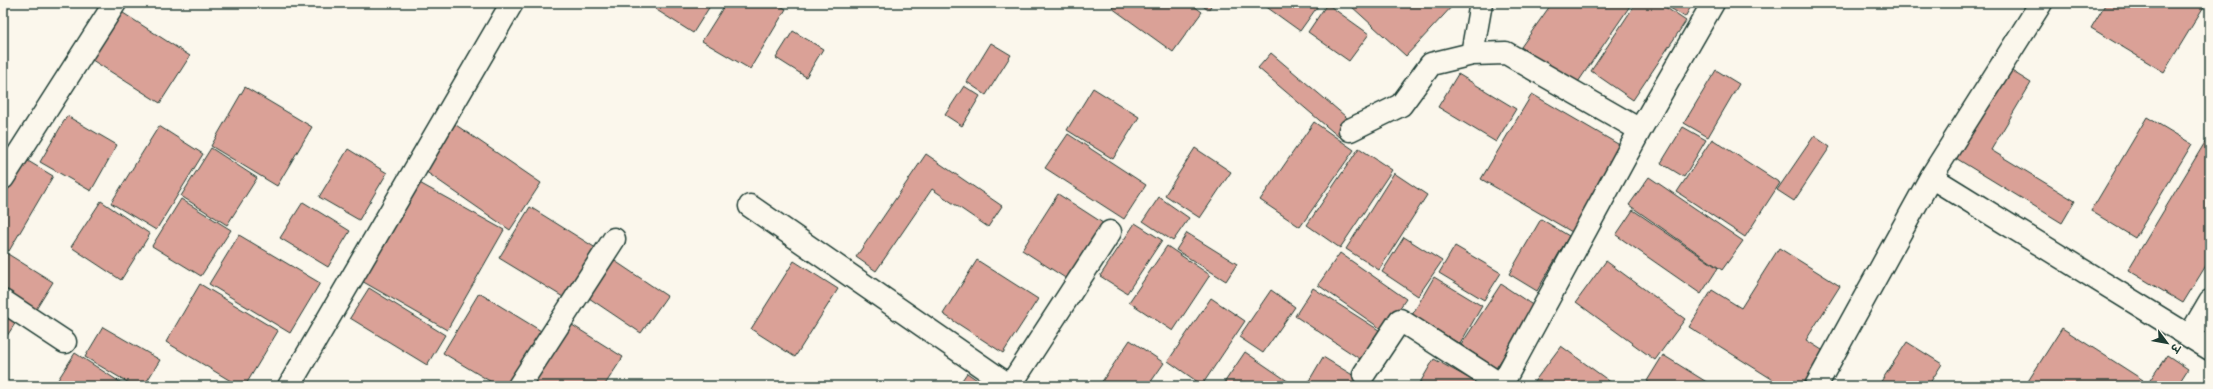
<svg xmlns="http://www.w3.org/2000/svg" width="2213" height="389" viewBox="0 0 2213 389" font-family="'Balsamiq Sans','Playpen Sans Deva',sans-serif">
<rect width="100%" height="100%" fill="#fbf7ec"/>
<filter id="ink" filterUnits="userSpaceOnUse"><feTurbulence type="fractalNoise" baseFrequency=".025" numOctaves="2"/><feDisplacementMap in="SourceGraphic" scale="8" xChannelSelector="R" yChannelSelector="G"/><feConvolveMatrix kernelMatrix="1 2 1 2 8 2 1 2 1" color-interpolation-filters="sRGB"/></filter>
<g filter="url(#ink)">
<path fill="#daa197" stroke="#1f3d34" d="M659,3H712L693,33L655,9Z
M726,3H775L786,9L750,69L702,41Z
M1116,3H1190L1202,12L1173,52L1112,8Z
M1199,3H1213L1208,10Z
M1261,3H1320L1300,31Z
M1354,3H1455L1406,56L1351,6Z
M1552,3H1632L1576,85L1521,47Z
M1636,3H1659L1686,21L1633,100L1591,71Z
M1662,3H1693L1685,17Z
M2106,3H2206L2164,72L2091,28Z
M1327,4L1369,34L1349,61L1308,32Z
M120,11L190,56L160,103L89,58Z
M793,31L823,49L806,77L776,58Z
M991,43L1011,55L986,95L967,82Z
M1271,53L1352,122L1339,137L1258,68Z
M2007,68L2031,83L1991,150L2075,201L2062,223L1954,157Z
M1716,70L1739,84L1708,137L1684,123Z
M1458,74L1516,109L1496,142L1438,107Z
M964,86L980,96L962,126L945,115Z
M245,87L312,127L277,186L211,146Z
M1093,88L1139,117L1113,159L1067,130Z
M1532,94L1623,147L1572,232L1481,179Z
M67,116L117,145L91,191L40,162Z
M2147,117L2192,144L2135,238L2091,211Z
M1314,122L1354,150L1300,227L1260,200Z
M453,123L541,183L510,230L422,169Z
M159,126L203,154L156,230L111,203Z
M1683,127L1706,140L1684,177L1661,163Z
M1068,134L1146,185L1124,219L1045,168Z
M2210,134V259L2183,303L2128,270Z
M1814,136L1830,147L1794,201L1777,190Z
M1712,139L1780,183L1745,237L1677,192Z
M211,148L257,178L227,225L181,196Z
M1195,148L1231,172L1200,218L1165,195Z
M1359,148L1392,170L1340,248L1307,225Z
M348,149L387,173L359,220L319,197Z
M926,154L1002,206L988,227L932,189L876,271L856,257Z
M23,158L53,176L9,251L3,247V193Z
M1394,173L1427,195L1379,270L1346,249Z
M1649,177L1743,241L1722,270L1629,205Z
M416,181L504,230L447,330L360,280Z
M1058,194L1106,225L1070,281L1022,250Z
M1159,197L1189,218L1173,241L1143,221Z
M181,199L231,230L201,276L152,246Z
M101,201L150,234L121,280L71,247Z
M303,202L350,231L328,267L280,238Z
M530,207L599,250L568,300L499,258Z
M1633,210L1718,268L1701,294L1616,235Z
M1541,219L1569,236L1537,291L1509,274Z
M1135,223L1162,240L1127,293L1100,276Z
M1187,233L1237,264L1226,281L1176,250Z
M239,235L320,283L290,333L209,284Z
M1404,237L1442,261L1418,296L1382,272Z
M1167,246L1210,275L1173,331L1129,302Z
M1455,246L1501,273L1484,300L1439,273Z
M1779,248L1840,286L1806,340L1830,355L1811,386H1783L1689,327L1712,290L1741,308Z
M3,251L53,282L35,311L3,290Z
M1340,253L1406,299L1384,331L1318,285Z
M609,257L667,296L641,333L583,294Z
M977,260L1038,299L1003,353L943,314Z
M794,261L838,289L795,357L751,329Z
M1606,261L1685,319L1655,360L1576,302Z
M1434,277L1482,306L1460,344L1412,315Z
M200,284L278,331L245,386H239L166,342Z
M1501,284L1537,308L1496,368L1461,345Z
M369,288L445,335L427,365L350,318Z
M1313,288L1385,334L1366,363L1295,316Z
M1271,290L1295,307L1263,353L1239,337Z
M479,293L546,334L515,386H498L443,353Z
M1211,298L1245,321L1202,385L1168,361Z
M3,309L18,319L3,342Z
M569,323L623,357L604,386H542L532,380Z
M103,327L160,360L144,386H134L85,357Z
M2062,328L2143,380L2139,386H2025Z
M1130,340L1164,363L1148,386H1099Z
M1907,342L1942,364L1928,386H1878Z
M1561,346L1616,386H1531Z
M1245,352L1289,382L1286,386H1222Z
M75,353L126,386H54Z
M1663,355L1713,386H1655L1647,381Z
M2167,355L2188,369L2177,386H2146Z
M1323,357L1359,379L1354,386H1306Z
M1434,359L1483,386H1418Z
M967,373L986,386H958Z"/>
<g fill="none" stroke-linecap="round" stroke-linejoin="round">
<defs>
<path id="street" d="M1472,54L1481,3
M1350,130L1401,105L1431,64L1472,54L1506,53L1640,130
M1931,177L2210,349
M3,178L115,3
M750,206L1010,386L1110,232
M3,301L65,342
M2190,335L2210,301
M1364,374L1400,320L1501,385
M289,386L512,3
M519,386L614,239
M1501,386L1640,130L1713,3
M1816,386L1931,177L2041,3"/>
</defs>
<use href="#street" stroke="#1f3d34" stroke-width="25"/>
<use href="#street" stroke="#fbf7ec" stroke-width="22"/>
</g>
</g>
<rect width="2213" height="389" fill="none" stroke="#fbf7ec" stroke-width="16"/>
<rect x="8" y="8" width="2197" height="373" fill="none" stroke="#1f3d34" stroke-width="1.5" filter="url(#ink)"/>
<g transform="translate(2167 343) rotate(122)" stroke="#fbf7ec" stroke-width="3" paint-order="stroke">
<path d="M0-3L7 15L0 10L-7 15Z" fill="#1f3d34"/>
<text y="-6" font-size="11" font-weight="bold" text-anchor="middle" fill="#1f3d34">उ</text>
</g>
</svg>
